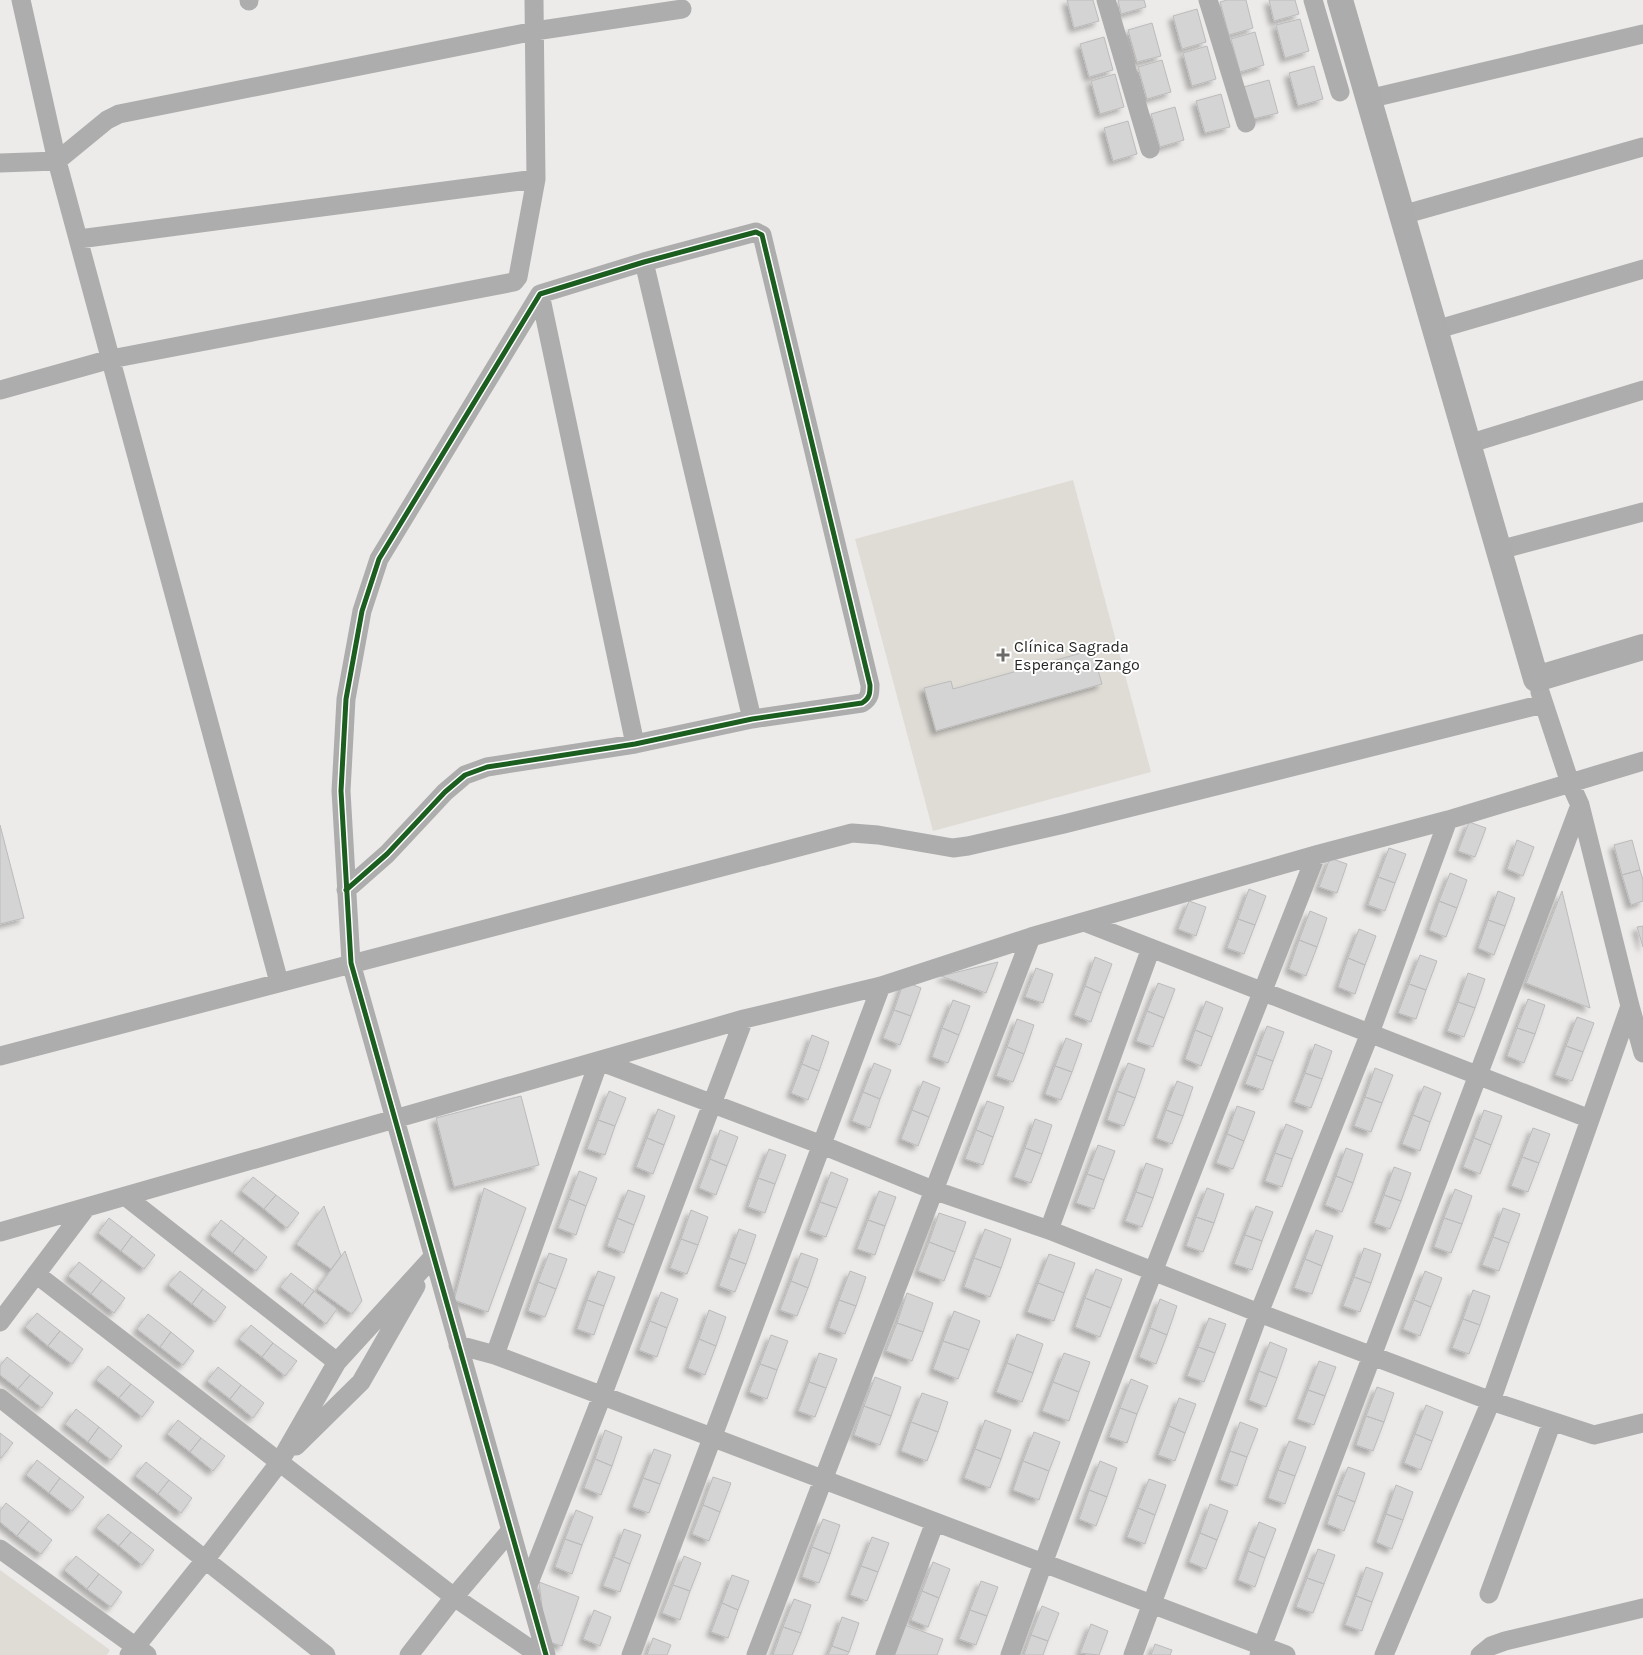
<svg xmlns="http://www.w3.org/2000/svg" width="1643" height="1655" viewBox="0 0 1643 1655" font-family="Karla,sans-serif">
<defs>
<filter id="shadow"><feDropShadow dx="-4.5" dy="4.5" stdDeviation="2.5" flood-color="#0004"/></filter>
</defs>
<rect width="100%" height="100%" fill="#edebe9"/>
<path fill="#dfdcd6" d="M1073,480L1151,772L933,831L855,539Z
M0,1570L110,1650L107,1655H0Z"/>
<path fill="#d5d4d4" stroke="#bcbbbb" filter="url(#shadow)" d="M1067,0H1093L1099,21L1074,28Z
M1118,0H1144L1146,7L1121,14Z
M1227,0H1246L1253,28L1229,35L1220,2Z
M1269,0H1295L1299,14L1274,21Z
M1197,9L1206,42L1182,49L1173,16Z
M1300,19L1309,51L1285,58L1276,25Z
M1152,23L1161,56L1137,62L1128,30Z
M1255,32L1264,65L1240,72L1231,39Z
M1104,37L1113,70L1089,77L1080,44Z
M1207,46L1216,79L1192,86L1183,53Z
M1162,60L1171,92L1147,99L1138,67Z
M1314,66L1323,99L1298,106L1289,73Z
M1115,74L1124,107L1100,114L1091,81Z
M1269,80L1278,113L1253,119L1244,87Z
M1221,94L1230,127L1205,133L1196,101Z
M1175,107L1184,140L1160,147L1151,114Z
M1128,121L1137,154L1113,161L1104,128Z
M1092,650L1102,684L936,731L924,688L951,681L953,689Z
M1469,822L1486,828L1475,857L1458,851Z
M0,825L24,918L0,924Z
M1517,840L1534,847L1523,876L1507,869Z
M1632,840L1640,870L1622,875L1614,845Z
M1389,848L1406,854L1395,883L1378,877Z
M1330,858L1347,864L1337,893L1319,887Z
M1640,870L1643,880V901L1631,905L1622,875Z
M1450,873L1467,880L1457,908L1439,901Z
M1378,877L1395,883L1385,911L1368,905Z
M1249,889L1266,896L1255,925L1238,919Z
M1498,891L1515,898L1505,926L1488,920Z
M1562,891L1590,1008L1526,983Z
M1189,901L1206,907L1196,936L1178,929Z
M1439,901L1457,908L1446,937L1429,930Z
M1310,911L1327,918L1317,947L1299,940Z
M1238,919L1255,925L1244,954L1227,948Z
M1488,920L1505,926L1494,955L1478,948Z
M1643,926V947L1637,927Z
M1359,929L1376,936L1365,965L1348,958Z
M1299,940L1317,947L1306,976L1289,969Z
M1420,955L1437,961L1426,990L1409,984Z
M1095,957L1112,964L1101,993L1085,986Z
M1348,958L1365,965L1355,994L1338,987Z
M998,962L986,993L941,976Z
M1036,968L1053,974L1043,1003L1025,997Z
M1468,973L1485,979L1475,1008L1458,1002Z
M904,981L921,988L911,1016L894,1010Z
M1158,983L1175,989L1164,1018L1147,1011Z
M1409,984L1426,990L1416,1019L1398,1013Z
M1085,986L1101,993L1091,1022L1074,1015Z
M1528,999L1545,1005L1535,1034L1517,1028Z
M953,1000L970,1006L959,1035L942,1028Z
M1206,1001L1223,1008L1212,1037L1195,1030Z
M1458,1002L1475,1008L1464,1037L1447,1031Z
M894,1010L911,1016L900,1045L883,1038Z
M1147,1011L1164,1018L1153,1047L1136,1041Z
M1577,1017L1594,1023L1583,1052L1566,1046Z
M1017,1019L1034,1025L1024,1054L1007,1047Z
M1267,1026L1284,1032L1273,1061L1256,1055Z
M942,1028L959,1035L948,1063L932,1057Z
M1517,1028L1535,1034L1524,1063L1507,1056Z
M1195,1030L1212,1037L1201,1066L1185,1059Z
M812,1035L829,1042L819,1071L802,1064Z
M1066,1038L1082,1044L1072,1072L1055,1066Z
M1315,1044L1332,1051L1322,1079L1305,1073Z
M1566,1046L1583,1052L1572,1081L1555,1075Z
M1007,1047L1024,1054L1013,1082L996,1076Z
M1256,1055L1273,1061L1263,1090L1245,1084Z
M874,1063L891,1070L880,1099L863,1092Z
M1128,1063L1145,1069L1135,1098L1117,1091Z
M802,1064L819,1071L808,1100L791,1093Z
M1055,1066L1072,1072L1061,1100L1045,1094Z
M1375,1068L1393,1075L1382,1103L1365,1097Z
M1305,1073L1322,1079L1311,1108L1294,1102Z
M923,1081L940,1088L929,1117L912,1110Z
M1177,1081L1193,1087L1183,1116L1166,1110Z
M1424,1086L1441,1093L1430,1122L1413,1115Z
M609,1091L626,1098L615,1126L598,1120Z
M1117,1091L1135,1098L1124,1126L1107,1120Z
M863,1092L880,1099L870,1128L852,1121Z
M521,1096L539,1165L454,1187L436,1118Z
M1365,1097L1382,1103L1371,1132L1354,1126Z
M987,1101L1004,1107L993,1137L976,1130Z
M1237,1106L1255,1112L1244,1141L1227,1134Z
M658,1109L675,1116L664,1145L647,1138Z
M912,1110L929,1117L918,1146L901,1139Z
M1166,1110L1183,1116L1172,1144L1156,1138Z
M1484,1110L1502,1116L1491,1145L1474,1138Z
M1413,1115L1430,1122L1420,1151L1402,1144Z
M1035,1119L1052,1125L1042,1154L1025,1148Z
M598,1120L615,1126L605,1155L587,1149Z
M1286,1124L1303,1131L1292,1159L1275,1153Z
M1533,1128L1550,1134L1539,1163L1522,1157Z
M720,1130L738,1137L727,1166L710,1159Z
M976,1130L993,1137L983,1165L965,1159Z
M1227,1134L1244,1141L1233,1169L1216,1163Z
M647,1138L664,1145L653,1174L636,1167Z
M1474,1138L1491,1145L1480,1174L1463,1167Z
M1098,1145L1115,1151L1104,1180L1087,1174Z
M1025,1148L1042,1154L1031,1183L1014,1177Z
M1346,1148L1363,1154L1353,1183L1336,1176Z
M769,1149L786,1155L775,1184L758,1178Z
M1275,1153L1292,1159L1282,1187L1265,1181Z
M1522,1157L1539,1163L1528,1192L1511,1186Z
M710,1159L727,1166L716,1195L699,1188Z
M1146,1163L1163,1169L1153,1198L1136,1192Z
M1394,1167L1411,1173L1401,1201L1384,1195Z
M579,1171L597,1178L586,1206L569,1199Z
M831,1172L848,1179L837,1208L820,1202Z
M1087,1174L1104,1180L1094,1209L1076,1203Z
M1336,1176L1353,1183L1342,1212L1325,1205Z
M253,1177L276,1195L264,1209L241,1191Z
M758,1178L775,1184L765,1213L748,1207Z
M484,1188L526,1208L488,1312L454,1300Z
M1207,1188L1224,1194L1214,1223L1196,1217Z
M1455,1189L1472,1196L1462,1224L1444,1218Z
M628,1190L645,1196L634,1225L617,1218Z
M879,1191L896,1197L885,1226L868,1220Z
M1136,1192L1153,1198L1142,1227L1125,1221Z
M276,1195L299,1213L287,1228L264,1209Z
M1384,1195L1401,1201L1390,1229L1374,1223Z
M569,1199L586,1206L576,1235L558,1228Z
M820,1202L837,1208L826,1237L809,1231Z
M324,1206L341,1256L331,1269L296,1244Z
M1256,1206L1273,1212L1262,1241L1245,1235Z
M1503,1208L1520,1214L1509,1243L1493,1237Z
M691,1210L708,1217L698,1245L681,1239Z
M939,1213L966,1222L955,1252L929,1242Z
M1196,1217L1214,1223L1203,1252L1186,1246Z
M109,1218L132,1236L121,1251L98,1233Z
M617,1218L634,1225L624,1253L607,1246Z
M1444,1218L1462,1224L1451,1253L1434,1247Z
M221,1220L244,1238L233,1253L210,1235Z
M868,1220L885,1226L875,1255L857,1249Z
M739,1229L756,1235L746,1264L729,1258Z
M985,1229L1011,1239L1001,1268L974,1258Z
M1316,1230L1333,1236L1322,1266L1305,1259Z
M1245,1235L1262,1241L1252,1270L1234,1264Z
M132,1236L155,1255L144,1269L121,1251Z
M1493,1237L1509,1243L1499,1271L1482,1265Z
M244,1238L267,1257L256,1271L233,1253Z
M681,1239L698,1245L687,1274L670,1268Z
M929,1242L955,1252L944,1281L918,1271Z
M1364,1248L1381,1254L1371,1283L1354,1277Z
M345,1251L362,1301L352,1314L317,1289Z
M549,1253L567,1259L556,1289L538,1282Z
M801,1253L818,1259L808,1288L791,1281Z
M1049,1254L1075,1263L1064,1293L1038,1283Z
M729,1258L746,1264L735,1292L719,1286Z
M974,1258L1001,1268L990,1297L964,1287Z
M1305,1259L1322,1266L1312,1294L1294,1288Z
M79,1262L102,1280L91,1294L68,1276Z
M1096,1269L1122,1279L1111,1308L1085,1298Z
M180,1271L203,1289L192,1304L168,1285Z
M598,1271L615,1277L604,1306L587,1300Z
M850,1271L866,1277L856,1306L839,1300Z
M1425,1271L1442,1278L1431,1307L1414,1300Z
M291,1273L314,1291L303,1305L280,1287Z
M1354,1277L1371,1283L1360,1312L1343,1306Z
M102,1280L125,1298L114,1313L91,1294Z
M791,1281L808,1288L797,1316L780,1310Z
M538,1282L556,1289L545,1317L528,1311Z
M1038,1283L1064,1293L1054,1321L1027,1312Z
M203,1289L226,1307L215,1322L192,1304Z
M1473,1290L1490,1296L1480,1325L1463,1319Z
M314,1291L337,1309L326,1324L303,1305Z
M661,1292L678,1299L667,1328L650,1321Z
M907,1293L933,1303L923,1332L897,1323Z
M1085,1298L1111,1308L1100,1337L1075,1327Z
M1160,1299L1177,1306L1167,1335L1150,1328Z
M587,1300L604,1306L594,1335L577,1329Z
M839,1300L856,1306L845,1334L829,1328Z
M1414,1300L1431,1307L1420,1336L1403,1329Z
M709,1310L726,1317L716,1346L699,1339Z
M954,1311L980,1321L969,1350L943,1341Z
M37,1313L60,1331L48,1346L25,1327Z
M148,1314L171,1332L160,1347L137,1329Z
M1209,1318L1226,1324L1215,1353L1198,1347Z
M1463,1319L1480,1325L1469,1354L1452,1348Z
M650,1321L667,1328L657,1357L639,1350Z
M897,1323L923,1332L912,1361L886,1351Z
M251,1325L273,1343L262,1357L239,1339Z
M1150,1328L1167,1335L1156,1364L1139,1357Z
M60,1331L83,1349L72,1364L48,1346Z
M171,1332L194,1351L183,1365L160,1347Z
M1017,1334L1043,1344L1033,1373L1007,1363Z
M771,1335L788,1341L777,1370L760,1364Z
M699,1339L716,1346L705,1375L688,1368Z
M943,1341L969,1350L958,1379L933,1369Z
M1270,1342L1287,1349L1277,1378L1259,1371Z
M273,1343L297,1361L285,1376L262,1357Z
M1198,1347L1215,1353L1204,1382L1187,1376Z
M819,1353L837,1359L826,1388L809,1382Z
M1064,1353L1090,1362L1079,1392L1053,1382Z
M7,1357L30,1375L18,1389L0,1375V1366Z
M1319,1361L1336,1367L1325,1396L1308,1390Z
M1007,1363L1033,1373L1022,1402L996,1392Z
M760,1364L777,1370L767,1399L749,1392Z
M108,1366L131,1384L119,1398L96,1380Z
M218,1367L241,1385L230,1399L207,1381Z
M1259,1371L1277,1378L1266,1407L1249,1400Z
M30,1375L53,1393L42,1408L18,1389Z
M875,1377L901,1387L891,1416L864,1406Z
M1131,1379L1148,1386L1137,1414L1120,1408Z
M809,1382L826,1388L815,1417L798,1411Z
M1053,1382L1079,1392L1069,1421L1042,1411Z
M131,1384L154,1402L142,1417L119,1398Z
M241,1385L264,1403L253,1418L230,1399Z
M1377,1387L1394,1393L1384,1422L1366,1416Z
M1308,1390L1325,1396L1314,1425L1297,1419Z
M922,1393L948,1402L938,1432L911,1422Z
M1179,1398L1196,1404L1185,1433L1169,1426Z
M1426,1405L1443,1412L1432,1441L1415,1434Z
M864,1406L891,1416L880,1445L854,1435Z
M1120,1408L1137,1414L1127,1443L1109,1437Z
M76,1409L99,1427L88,1442L65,1424Z
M1366,1416L1384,1422L1373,1451L1356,1445Z
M178,1420L201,1438L190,1452L167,1434Z
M985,1420L1011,1430L1001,1459L975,1449Z
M911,1422L938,1432L927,1461L901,1451Z
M1240,1422L1258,1429L1247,1457L1230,1451Z
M1169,1426L1185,1433L1175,1461L1158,1455Z
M99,1427L122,1446L111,1460L88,1442Z
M605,1430L622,1437L612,1466L595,1459Z
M1034,1432L1060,1442L1049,1471L1023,1461Z
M0,1433L13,1443L1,1458L0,1457Z
M1415,1434L1432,1441L1421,1470L1404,1463Z
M201,1438L225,1456L213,1471L190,1452Z
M1289,1441L1306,1447L1295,1476L1278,1470Z
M654,1449L671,1455L660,1484L643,1478Z
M975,1449L1001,1459L990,1488L964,1478Z
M1230,1451L1247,1457L1237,1486L1220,1480Z
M595,1459L612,1466L601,1495L584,1488Z
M37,1460L60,1478L49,1493L26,1475Z
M1023,1461L1049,1471L1039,1500L1013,1490Z
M1100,1461L1117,1468L1107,1497L1089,1490Z
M146,1462L169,1480L158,1494L135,1476Z
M1348,1467L1365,1473L1355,1502L1337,1495Z
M1278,1470L1295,1476L1285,1504L1268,1498Z
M713,1477L731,1483L720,1512L703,1505Z
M60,1478L84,1497L72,1511L49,1493Z
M643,1478L660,1484L649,1513L632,1507Z
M1149,1479L1166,1485L1155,1515L1138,1508Z
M169,1480L192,1498L181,1513L158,1494Z
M1396,1485L1413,1492L1403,1520L1386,1514Z
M1089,1490L1107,1497L1096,1526L1079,1519Z
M1337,1495L1355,1502L1344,1531L1327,1524Z
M6,1503L29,1521L17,1536L0,1522V1511Z
M1210,1504L1228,1511L1217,1540L1200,1533Z
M703,1505L720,1512L709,1541L692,1534Z
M1138,1508L1155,1515L1145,1544L1127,1537Z
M576,1510L593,1517L582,1545L565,1539Z
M108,1514L131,1532L119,1546L96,1528Z
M1386,1514L1403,1520L1392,1549L1376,1542Z
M823,1519L840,1525L830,1554L812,1547Z
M29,1521L52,1540L41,1554L17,1536Z
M1259,1522L1276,1529L1265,1558L1248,1551Z
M624,1529L641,1535L630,1564L614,1557Z
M131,1532L154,1550L142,1565L119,1546Z
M1200,1533L1217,1540L1206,1569L1189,1562Z
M872,1537L889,1543L878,1572L861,1566Z
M565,1539L582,1545L572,1574L555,1567Z
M812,1547L830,1554L819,1583L802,1577Z
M1318,1549L1335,1555L1324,1584L1307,1578Z
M1248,1551L1265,1558L1255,1587L1238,1580Z
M76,1556L99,1574L87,1589L64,1570Z
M684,1556L701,1563L690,1591L673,1585Z
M614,1557L630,1564L620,1592L603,1586Z
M933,1562L950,1569L939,1598L922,1591Z
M861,1566L878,1572L867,1601L850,1595Z
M1366,1567L1383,1573L1372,1602L1356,1596Z
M99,1574L122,1592L111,1607L87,1589Z
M732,1575L749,1581L738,1610L722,1603Z
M1307,1578L1324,1584L1313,1613L1296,1607Z
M981,1581L998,1587L987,1616L970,1610Z
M539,1582L579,1597L562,1646L546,1641Z
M673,1585L690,1591L680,1620L662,1613Z
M922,1591L939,1598L928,1627L911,1620Z
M1356,1596L1372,1602L1362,1631L1345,1625Z
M794,1599L811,1605L801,1633L783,1627Z
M722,1603L738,1610L728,1638L711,1632Z
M1042,1606L1059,1613L1048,1641L1031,1635Z
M594,1610L611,1617L600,1646L583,1639Z
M970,1610L987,1616L976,1645L959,1639Z
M842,1617L859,1623L849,1652L832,1646Z
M902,1624L943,1639L937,1655H890Z
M1091,1624L1108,1631L1099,1655L1080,1653Z
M783,1627L801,1633L792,1655H773Z
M1031,1635L1048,1641L1043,1655H1024Z
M653,1638L671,1645L667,1655H647Z
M1155,1644L1172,1650L1170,1655H1151Z
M832,1646L849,1652L847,1655H828Z"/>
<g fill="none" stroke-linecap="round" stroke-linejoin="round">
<path stroke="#adadad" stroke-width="19" d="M21,0L57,161L279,982
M249,0V1
M1106,0L1150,149
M1208,0L1246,123
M1313,0L1340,92
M1368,99L1643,34
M0,163L57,161L107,120L119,114L535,31L682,9
M1402,215L1643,147
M79,239L536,179L534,0
M644,262L752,719
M540,294L635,744
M1435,330L1643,269
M0,390L111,359L514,282L518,277L536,179
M1468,444L1643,390
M1499,550L1643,512
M1540,692L1570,783L1580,805L1630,1006L1643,1053
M346,890L387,854L445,792L465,775L487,767L635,744L752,719L862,703C870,698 870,693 870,685L762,235L756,232L644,262L540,294L379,559L362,611L346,699L341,791L351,963L546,1655
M1084,922L1590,1119
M0,1056L852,833L878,835L953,848L968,846L1064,824L1543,704
M125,1196L337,1362
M1049,1230L1151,948
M0,1232L744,1019L881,986L1031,937L1316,855L1448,820L1643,761
M36,1274L454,1597L539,1655
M0,1322L86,1208
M458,1345L495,1355L1286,1655
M495,1355L599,1061L822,1145L933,1190L1049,1230L1259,1313L1491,1401L1594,1435L1643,1423
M0,1398L326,1655
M296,1446L361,1382L416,1286
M0,1549L147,1655
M527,1588L602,1396L744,1019
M1489,1594L1552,1422
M129,1655L205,1560L279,1463L337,1362L433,1257
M409,1655L454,1597L511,1530
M631,1655L881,986
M756,1655L1031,937
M885,1655L935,1522
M1010,1655C1106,1386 1212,1121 1316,855
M1133,1655L1259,1313L1370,1033L1448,820
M1259,1655L1580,805
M1384,1655L1491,1401L1630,1006
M1480,1655L1491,1646L1505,1641L1643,1608"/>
<path stroke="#acacac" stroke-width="26" d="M1340,0L1536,679L1643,647"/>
<defs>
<path id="cycleway" d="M346,890L387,854L445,792L465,775L487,767L635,744L752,719L862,703C870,698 870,693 870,685L762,235L756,232L644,262L540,294L379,559L362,611L346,699L341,791L351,963L546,1655"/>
</defs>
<use href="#cycleway" stroke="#fff" stroke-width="8"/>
<use href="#cycleway" stroke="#1b5e20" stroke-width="5"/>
</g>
<path fill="#6c6b69" stroke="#fff" stroke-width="2" d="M1000.5 647.5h5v5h5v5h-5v5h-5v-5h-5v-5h5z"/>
<g text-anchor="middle" stroke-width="4" stroke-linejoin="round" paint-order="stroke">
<g font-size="16" fill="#262624" stroke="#fff" text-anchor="start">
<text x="1014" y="652">Clínica Sagrada<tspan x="1014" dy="18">Esperança Zango</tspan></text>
</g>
</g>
</svg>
